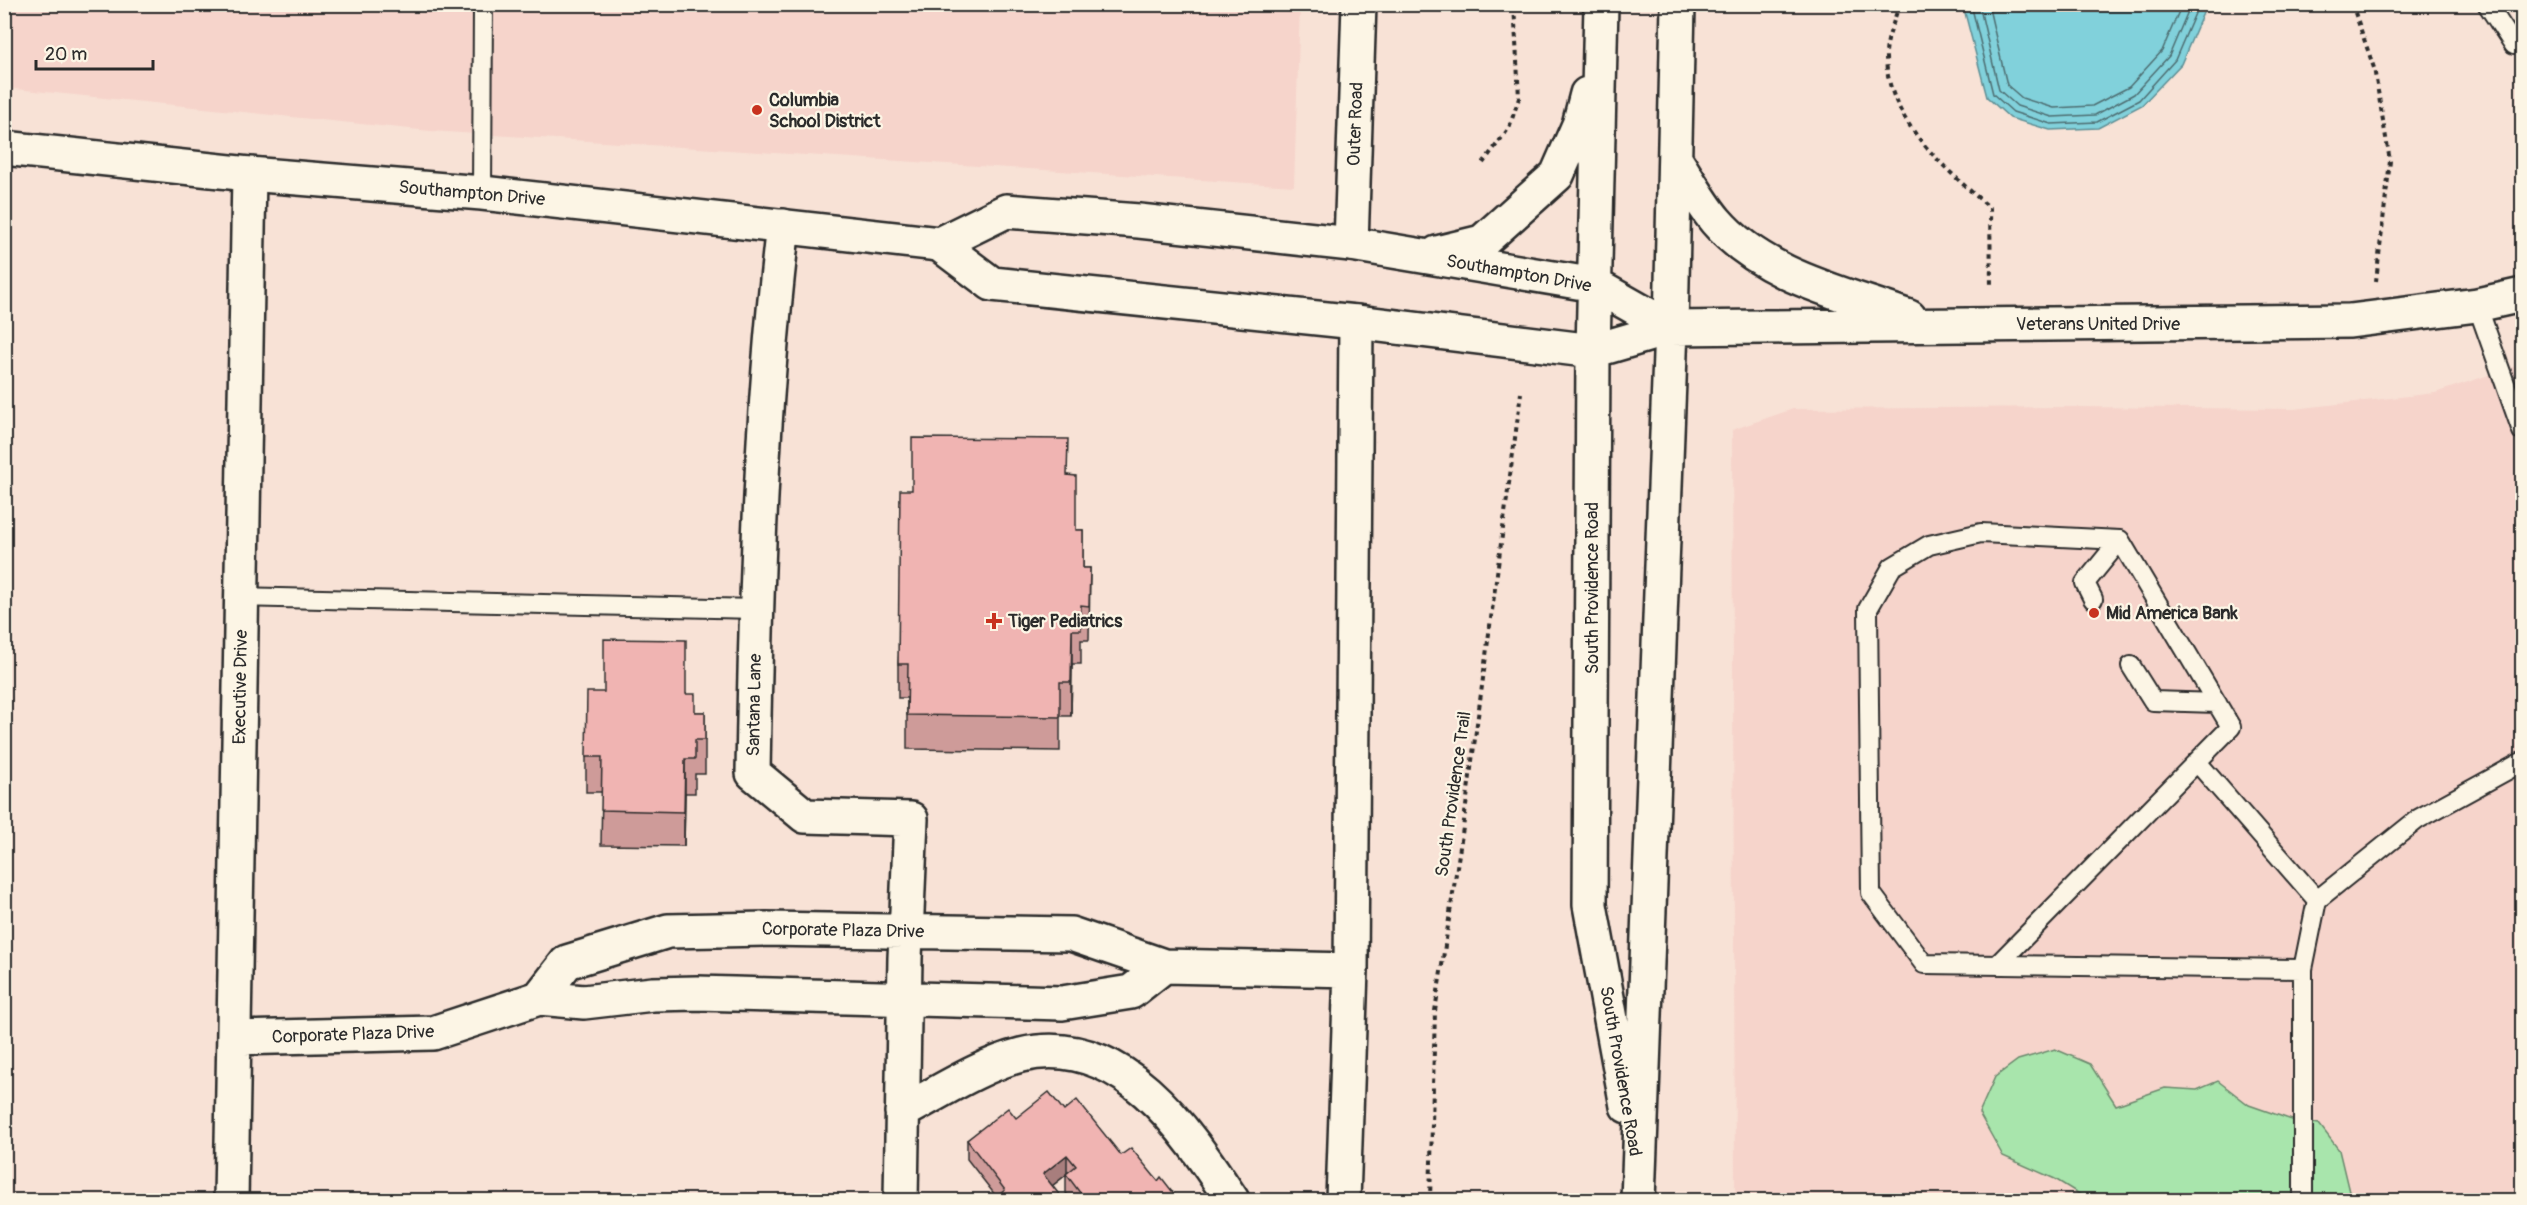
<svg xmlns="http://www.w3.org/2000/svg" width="2527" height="1205" viewBox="0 0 2527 1205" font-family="Pangolin,sans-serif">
<rect width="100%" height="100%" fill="#f8e2d6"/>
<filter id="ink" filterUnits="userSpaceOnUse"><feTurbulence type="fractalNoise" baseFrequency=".0167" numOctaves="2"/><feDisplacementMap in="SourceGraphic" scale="12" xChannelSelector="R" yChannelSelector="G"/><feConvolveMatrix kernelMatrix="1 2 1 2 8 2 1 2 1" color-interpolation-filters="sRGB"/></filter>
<g filter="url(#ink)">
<path fill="#f6d4cb" d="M5,5H1300L1294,186L430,131L5,88Z
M2522,364V1200H1735L1732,430L1793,409L2073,407L2294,409L2435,393Z"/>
<path fill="#a8e5ac" stroke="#6a886c" stroke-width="1.5" d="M2055,1049L2090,1064L2116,1105L2165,1088L2197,1090L2218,1081L2249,1105L2292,1120L2319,1124L2339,1150L2351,1200H2089L2055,1179L2003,1156L1979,1113L1995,1077L2018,1060Z"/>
<path fill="#81d1db" stroke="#5f8f95" stroke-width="1.5" d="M1965,5V4L2205,5L2203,13L2181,64L2142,105L2098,128L2050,130L2010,118L1987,97L1965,13Z"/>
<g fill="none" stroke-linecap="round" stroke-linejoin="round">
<path stroke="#4d6d71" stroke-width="1.5" d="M1971,4L1993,94L2013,112L2051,124L2097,122L2139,100L2175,60L2199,4
M1979,4L1999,90L2017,106L2052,117L2095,115L2134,94L2169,56L2191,4
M1988,4L2007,85L2022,98L2054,108L2092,106L2129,87L2162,51L2182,4"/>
<defs>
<path id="lane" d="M2487,4L2514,45L2522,41
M482,193L483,4
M2477,305L2522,431
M241,597L756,609
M2093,599L2085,583L2120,540
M2131,666L2153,701L2217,703
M2197,762L2317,900L2303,969
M2317,900L2418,819L2522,762
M1998,964L2231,727L2120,540L1981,533L1929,545L1892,567L1868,609L1871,893L1924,964L2303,969V1200"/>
<path id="street" d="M783,226C761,408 756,590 753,773L805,816L911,819L905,958L901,1200
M1351,244L1359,4
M539,998L567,962L668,931L766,929L1071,934L1164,966L1351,970
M234,1038L433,1033L539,998L584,1002L653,994L697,993L1062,1003L1131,992L1164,966
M902,1112C938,1093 981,1065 1021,1055C1121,1031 1186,1130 1232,1200
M231,1200L249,174
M1343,1200L1351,970L1356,322"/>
<path id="secondary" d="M1601,4L1593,351L1590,905L1627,1106
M4,148L249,174L482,193L939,244L992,284L1356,322L1593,351L1671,328L2350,321L2477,305L2522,295
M1675,159C1688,179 1700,202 1716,221C1763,276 1843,293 1909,317
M939,244L1006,211L1139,221L1351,244L1595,285L1671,328
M1437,253L1482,242L1557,175L1579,125L1587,94
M1638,1200L1671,328L1678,4"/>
</defs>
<use href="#lane" stroke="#2b2b2b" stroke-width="22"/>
<use href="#street" stroke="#2b2b2b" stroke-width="38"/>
<use href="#secondary" stroke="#2b2b2b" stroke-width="38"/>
<path stroke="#2b2b2b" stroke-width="4" stroke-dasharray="4.5 4.5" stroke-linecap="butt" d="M1899,4C1895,21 1885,41 1886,58C1888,122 1946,169 1990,208L1991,287
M2352,4L2374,68L2390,161L2376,281
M1483,163L1509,128L1519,98L1514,4
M1430,1200L1435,1011L1464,821L1521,393"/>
<use href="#lane" stroke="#fcf5e5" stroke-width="18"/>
<use href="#street" stroke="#fcf5e5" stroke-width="33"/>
<use href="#secondary" stroke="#fcf5e5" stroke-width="33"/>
</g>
<path fill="#ce9b99" stroke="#2b2b2b" stroke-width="1.5" d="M1068,475L1076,530H1083V568H1090L1089,640H1081V664H1072L1071,716H1060V751L907,749V698H898V664L912,490Z
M686,694L695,712H705V774H695V793H685L684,846L601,845L602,792H586V757Z
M1064,1111L1121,1155L1158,1181L1179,1200H1072L1066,1193V1175L1052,1186L1062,1200H999L967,1159V1140L1016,1118Z"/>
<path fill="#a87e7d" stroke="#2b2b2b" stroke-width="1.5" d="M1072,630V664L1071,716V682Z
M685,759V793L684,846V812Z
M1067,1155V1174L1043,1193V1174Z"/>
<path fill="#f0b4b2" stroke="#2b2b2b" stroke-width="1.5" d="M912,438L1068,439L1067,475L1076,476V530H1083V568H1090L1089,606L1081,605V630H1072L1071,682H1060V717L907,715L908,664H898L900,490H912Z
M604,639L686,640V694H695V712H705V740H695V759H685L684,812L601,810L602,757H586L587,692H604Z
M1049,1092L1064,1111L1077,1100L1121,1155L1131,1148L1158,1181L1161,1177L1179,1200H1076L1074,1199L1081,1194L1066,1174L1076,1166L1067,1155L1043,1174L1062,1198L1059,1200H1006L1000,1194L1005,1190L967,1140L1008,1108L1016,1118Z"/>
</g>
<g fill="#c8321e" stroke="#fcf5e5" stroke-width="2">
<circle cx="757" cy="110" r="6"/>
<circle cx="2094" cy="613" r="6"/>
<path d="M991 612h6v6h6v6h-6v6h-6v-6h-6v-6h6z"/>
</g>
<g text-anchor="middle" stroke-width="4.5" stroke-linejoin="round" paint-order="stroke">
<g font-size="18" font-weight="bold" fill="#2b2b2b" stroke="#fcf5e5" text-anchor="start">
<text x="769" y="106">Columbia<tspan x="769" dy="21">School District</tspan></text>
<text x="2106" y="619">Mid America Bank</text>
<text x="1008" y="627">Tiger Pediatrics</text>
</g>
<g font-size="18" fill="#2b2b2b" stroke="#fcf5e5">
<text transform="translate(1355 124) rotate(-88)" y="6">Outer Road</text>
<text transform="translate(472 193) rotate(5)" y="6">Southampton Drive</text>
<text transform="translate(1519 273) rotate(10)" y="6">Southampton Drive</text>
<text x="2098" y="330">Veterans United Drive</text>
<text transform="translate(1592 588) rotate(-90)" y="6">South Providence Road</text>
<text transform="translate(240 687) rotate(-89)" y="6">Executive Drive</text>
<text transform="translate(754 705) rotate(-89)" y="6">Santana Lane</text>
<text transform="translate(1453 794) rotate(-82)" y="6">South Providence Trail</text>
<text transform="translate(843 930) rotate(1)" y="6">Corporate Plaza Drive</text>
<text transform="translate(353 1034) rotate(-2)" y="6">Corporate Plaza Drive</text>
<text transform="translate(1621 1071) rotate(80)" y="6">South Providence Road</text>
</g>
</g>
<rect width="2527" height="1205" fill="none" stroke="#fcf5e5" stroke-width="24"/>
<rect x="12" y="12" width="2503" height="1181" fill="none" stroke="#2b2b2b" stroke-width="2" filter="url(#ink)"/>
<path d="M36 60v9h117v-9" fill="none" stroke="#2b2b2b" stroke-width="3"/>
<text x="45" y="60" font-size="18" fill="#2b2b2b" stroke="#fcf5e5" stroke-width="4.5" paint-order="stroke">20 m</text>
</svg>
